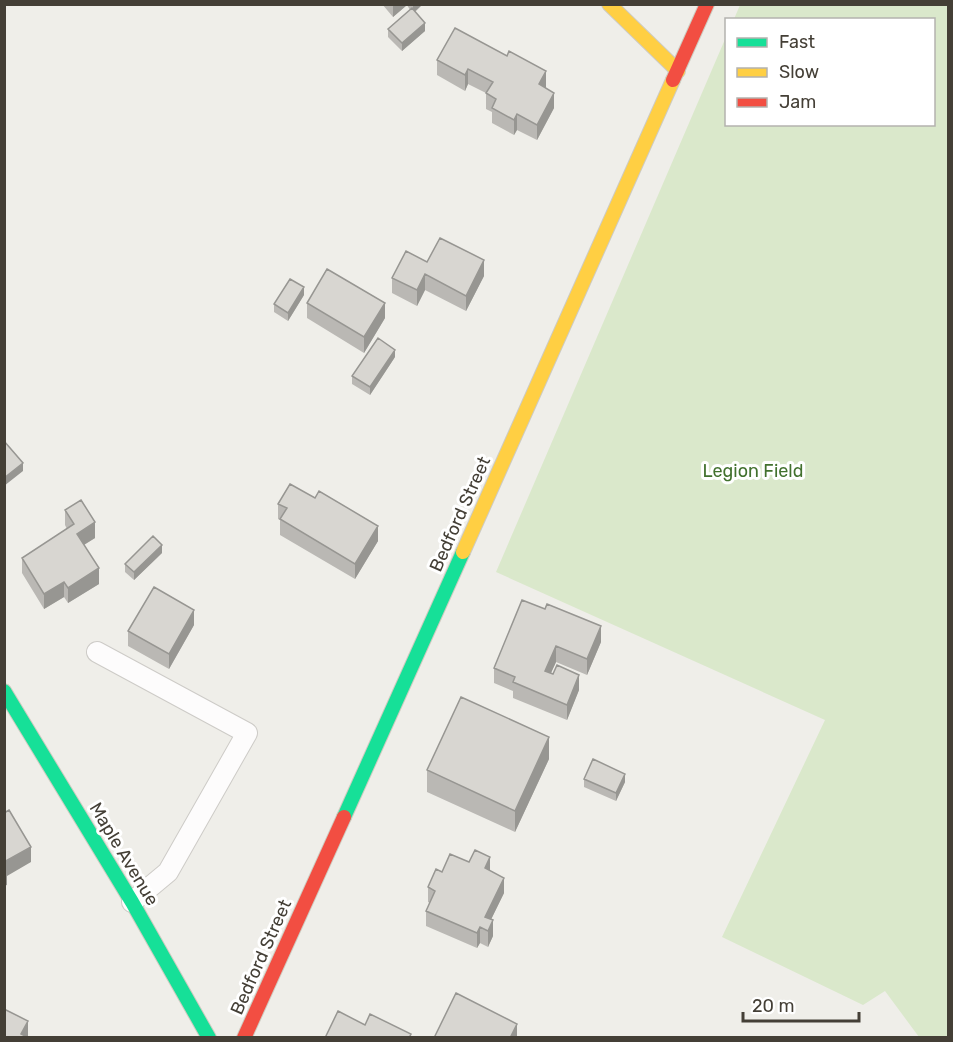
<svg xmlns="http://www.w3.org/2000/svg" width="953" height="1042" viewBox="0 0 953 1042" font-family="Rubik,sans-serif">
<rect width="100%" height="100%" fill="#efeee9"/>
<path fill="#dae8cb" d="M740,5H948V1037H919L885,991L863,1005L722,937L825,720L496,572L726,37V124H934V20L734,19Z"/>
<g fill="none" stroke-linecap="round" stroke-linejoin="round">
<defs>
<path id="lane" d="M97,652L247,733L168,872L132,902"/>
<path id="fast" d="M4,691L132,902L209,1038
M344,817L463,552"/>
<path id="slow" d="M609,4L678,71
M463,552L673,80"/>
<path id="jam" d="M673,80L707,4
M244,1038L344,817"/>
</defs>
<use href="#lane" stroke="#cdcbc7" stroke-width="22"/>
<use href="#fast" stroke="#cecbc0" stroke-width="16"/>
<use href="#slow" stroke="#cecbc0" stroke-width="16"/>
<use href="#jam" stroke="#cecbc0" stroke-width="16"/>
<use href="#lane" stroke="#fdfcfc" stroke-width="20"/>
<use href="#fast" stroke="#16e098" stroke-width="14"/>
<use href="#slow" stroke="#ffcf43" stroke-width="14"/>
<use href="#jam" stroke="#f24e42" stroke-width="14"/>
</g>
<path fill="#bab8b4" d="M382,4H423L415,12L425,31L402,51L388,37V29L410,10L407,5L393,17Z
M437,60L546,87V88L554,108L537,140L517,130L514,135L492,123V112L486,109V93L468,84L465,91L437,75Z
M427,262L484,276L466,311L425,290L417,306L392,293V278Z
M304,295L288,321L274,312V304Z
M307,303L385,318L364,353L307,318Z
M395,357L370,395L352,384V376Z
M278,504L378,541L355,579L280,535V520L278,519Z
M65,510L95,538L84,545L99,584L68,603L64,597L44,609L22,573V558L67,529L65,525Z
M162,553L134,580L125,572V564Z
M522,600L601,642L587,675L556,662L551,673L579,690L567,720L513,698V691L494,683V668Z
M194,625L169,669L128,646V631Z
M549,759L515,832L427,792V770Z
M584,779L625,782L616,801L584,787Z
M490,871L504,893L491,919L493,936L488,947L480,943L477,948L426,926V911L430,903L428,902V887L442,872Z"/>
<path fill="#979692" d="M393,4H407V5L393,17Z
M413,4H423L413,13Z
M425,23V31L402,51V43Z
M468,69V84L465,91V75Z
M546,71V87L539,100V84Z
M554,93V108L537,140V125Z
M517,114V130L514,135V120Z
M484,260V276L466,311V296Z
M425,274V290L417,306V290Z
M304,287V295L288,321V313Z
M385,303V318L364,353V337Z
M395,350V357L370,395V387Z
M23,463V471L4,486V478Z
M95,522V538L77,549V534Z
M378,526V541L355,579V564Z
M162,545V553L134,580V572Z
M99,568V584L68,603V588Z
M64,582V597L44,609V594Z
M194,610V625L169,669V654Z
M601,626V642L587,675V659Z
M556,646V662L545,686V671Z
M579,675V690L567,720V705Z
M549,737V759L515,832V811Z
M625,774V782L616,801V793Z
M31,847V862L7,876V885L4,886V862Z
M490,857V872L485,868Z
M504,878V893L486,930L485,917Z
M493,920V936L488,947V931Z
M480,927V943L477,948V933Z
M28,1021V1038L21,1034Z
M517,1024V1038H510Z"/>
<path fill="#d8d6d1" stroke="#979692" stroke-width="1.5" d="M412,8L425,23L402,43L388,29Z
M455,28L507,56L509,51L546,71L539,84L554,93L537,125L517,114L514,120L492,108L496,99L486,93L493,82L468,69L465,75L437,60Z
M440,238L484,260L466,296L425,274L417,290L392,278L406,251L427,262Z
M327,269L385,303L364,337L307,303Z
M290,279L304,287L288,313L274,304Z
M378,338L395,350L370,387L352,376Z
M4,441L23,463L4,478Z
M290,484L315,498L319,491L378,526L355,564L280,519L287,508L278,504Z
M81,500L95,522L77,534L99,568L68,588L64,582L44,594L22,558L74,524L65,510Z
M153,536L162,545L134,572L125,564Z
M154,587L194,610L169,654L128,631Z
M522,600L545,609L547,604L601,626L587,659L556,646L545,671L553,674L557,665L579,675L567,705L513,682L515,677L494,668Z
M461,697L549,737L515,811L427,770Z
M593,759L625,774L616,793L584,779Z
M9,810L31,847L4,862V813Z
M475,850L490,857L485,868L504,878L485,917L493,920L488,931L480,927L477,933L426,911L435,891L428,887L436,869L442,872L450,854L469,862Z
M456,993L517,1024L510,1038H434Z
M4,1009L28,1021L21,1034L29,1038H4Z
M338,1011L365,1025L370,1014L411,1034L409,1038H325Z"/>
<g text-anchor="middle" stroke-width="6" stroke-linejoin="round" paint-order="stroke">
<g font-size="18" fill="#42712e" stroke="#fff">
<text x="753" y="477">Legion Field</text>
</g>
<g font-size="18" fill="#443f36" stroke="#fff">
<text transform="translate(460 514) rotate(-66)" y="6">Bedford Street</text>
<text transform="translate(124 854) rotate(59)" y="6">Maple Avenue</text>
<text transform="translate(261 957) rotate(-66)" y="6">Bedford Street</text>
</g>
</g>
<rect width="953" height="1042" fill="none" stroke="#443f36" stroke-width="12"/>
<rect x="725" y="18" width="210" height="108" fill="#ffffff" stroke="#b4b2af" stroke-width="1.5"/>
<rect x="737" y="38" width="30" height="9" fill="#16e098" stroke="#b4b2af" stroke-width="1.5"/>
<text x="779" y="48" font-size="18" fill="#443f36">Fast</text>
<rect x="737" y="68" width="30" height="9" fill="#ffcf43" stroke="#b4b2af" stroke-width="1.5"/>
<text x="779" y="78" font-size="18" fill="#443f36">Slow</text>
<rect x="737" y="98" width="30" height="9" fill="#f24e42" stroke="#b4b2af" stroke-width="1.5"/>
<text x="779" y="108" font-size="18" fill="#443f36">Jam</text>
<path d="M743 1012v9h116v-9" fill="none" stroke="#443f36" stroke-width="3"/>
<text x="752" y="1012" font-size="18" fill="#443f36" stroke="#ffffff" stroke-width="4.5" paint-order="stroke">20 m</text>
</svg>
